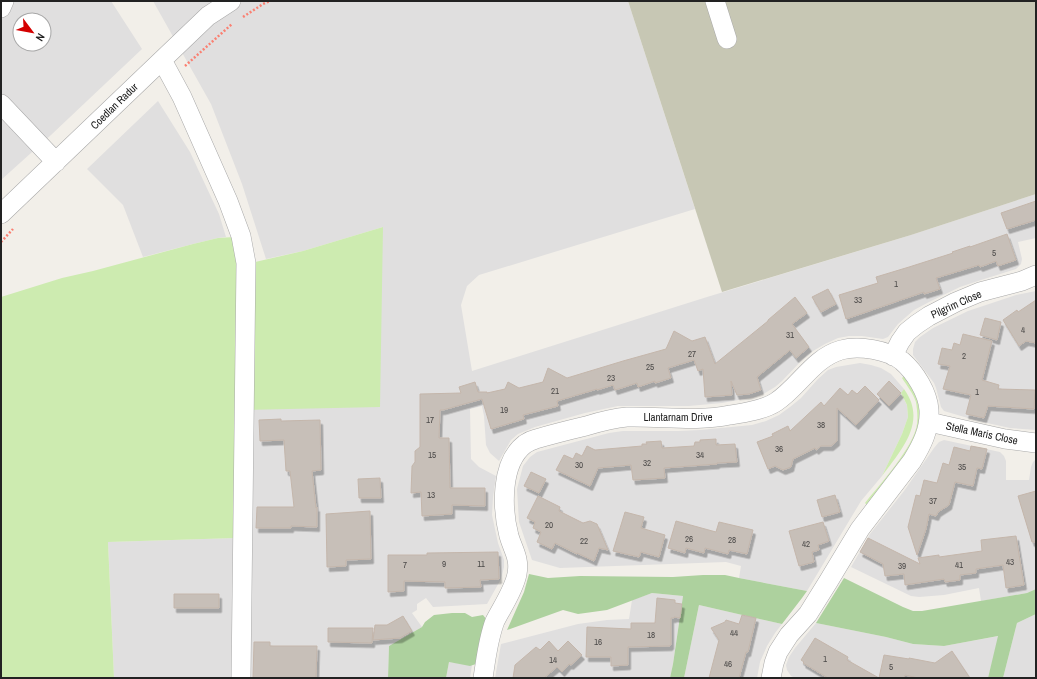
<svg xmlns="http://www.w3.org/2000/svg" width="1037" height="679" viewBox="0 0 1037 679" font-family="'Archivo Narrow',sans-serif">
<defs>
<filter id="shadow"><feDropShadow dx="2.5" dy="4.5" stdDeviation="0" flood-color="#0004"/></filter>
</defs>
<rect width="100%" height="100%" fill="#f2efe9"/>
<path fill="#e0dfdf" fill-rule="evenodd" d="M1,1H111L142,49L51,135L1,180ZM20,20H44V44H20Z
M153,1H628L695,209L479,275L467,286L461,305L472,371L707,297L911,235L1036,194V238L1018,242L1022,259L1021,264L1016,269L981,280L960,287L931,301L914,310L898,324L888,337L883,339L862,336H849L838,338L825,344L813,351L803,359L782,381L775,387L765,393L755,397L722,403L689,406H618L585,413L535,427L518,434L511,440L499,461L490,453L486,445L484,416L482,406L470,409L471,459L479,467L496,476L493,497L492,515L498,543L504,560V567L501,579L487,604L433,607L426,598L417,604V610L412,613L422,627L389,646L388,678H246L248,410L383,227L303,251L266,259L242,184L211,104Z
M158,101L190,152L219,214L226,237L218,238L193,244L143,257L123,205L87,169Z
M1036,291V430L1010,428L978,421L944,411L941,407L936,388L934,383L913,355V349L915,342L920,337L933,328L968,311L1016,295Z
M860,363L871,365L881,368L891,374L904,389L901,394L907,405L908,417L902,434L882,476L861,501L807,591L739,578L741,566L726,562L560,568L532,560L519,522L517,489L523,466L530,457L537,452L609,433L623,431H678L700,430L752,425L766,421L779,415L790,407L801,398L818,379L828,370L836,367Z
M944,440L1000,452L1004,456L1006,461V480H1029L1031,467L1033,462L1036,459V589L1027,593L981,601L979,588L944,595L919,597L911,596L851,567L870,534L904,491L934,448L939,442Z
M236,538L233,678H114L108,542Z
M652,593L683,596L673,664L670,678H495L501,644L578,624L607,620L629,619L632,600Z
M699,605L782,624L775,633L767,646L760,662L757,678H684Z
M1036,614V678H1003L1017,623Z
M816,623L886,637L913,644L944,646L999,636L988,678H795L791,676L787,670L786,665L789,657L795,648Z
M449,662L472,665L470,678H446Z"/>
<path fill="#c7c7b4" d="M628,1H1036V194L911,235L722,292Z"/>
<path fill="#cdebb0" d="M383,227L380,407L248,410L251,263L303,251Z
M234,237L240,265L236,538L108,542L114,678H1V297L62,278L93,271L193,244L218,238Z
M904,376L915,391L920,407V425L911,447L867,505L865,503C880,484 914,447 917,424C918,417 917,409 916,402C913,393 907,386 902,378Z
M904,389C928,422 901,450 882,476L902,434L908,417L907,405L901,393Z"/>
<path fill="#add19e" d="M529,574L548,578L580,576L673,577L703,575H725L739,578L807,591L802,598L782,624L699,605L684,678H670L673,664L683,596L652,593L607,610L578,614L563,610L507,630L524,592Z
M844,578L903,607L913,611H922L1027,593L1036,589V614L1017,623L1003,678H988L998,636L944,646L913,644L886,637L816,623Z
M452,613H465L472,617L483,615L487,620L479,663L470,666L449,662L446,678H388L389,646L422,627L425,622L434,615Z"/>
<path fill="#c7bfb8" stroke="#c4b6ab" filter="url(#shadow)" d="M1036,201V220L1007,229L1001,213Z
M1007,234L1016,260L998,266L996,261L980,267L979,265L936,278L940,289L924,294V292L846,319L839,295L878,283L876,277L909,267L953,253L952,252L970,246V247Z
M828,289L836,304L821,312L812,297Z
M795,297L807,313L792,324L809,347L796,358L790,350L757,377L761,390L749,394L737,395L731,381L732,395L705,397L703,369L698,371L694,360L668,368L671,378L655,383V381L638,387L637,383L615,390L613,385L597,390V389L557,401L558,406L523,415L524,419L491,429L482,399L443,410H440L439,438H449L450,488H485V506L452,505V514L422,516L421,492L411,493L412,466L415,462V451L420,447V394L461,393L459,387L475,382L478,392H487V393L505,389L508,382L519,388L543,382L548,368L567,378L623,361L666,349L674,331L692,341L705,337L715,364L768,321V320Z
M1036,300V343L1026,341L1019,346L1003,320L1017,310L1018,312Z
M985,318L1001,322L997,340L980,335Z
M963,334L992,341L982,380L999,385L998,389L1035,390L1034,409L988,406L984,418L966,414L971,395L943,389L950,366L938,364L942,348L952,350L954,343L960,345Z
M889,381L901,393L889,406L877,394Z
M865,386L879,400L856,425L837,408V441L831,446H821L816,450L815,448L793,459L791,467L783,470L775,466L768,469L757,442L773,436L772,434L788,426L790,431L821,402L824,406L840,388L848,395L852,390L857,394Z
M281,419V421L320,420L321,470L312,471L316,508L317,507V527L291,526V528H256L257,507H294L290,471H286L284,440L260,441L259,420Z
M716,439V445L735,444L737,462L717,463V464L664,468L665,478L633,480L631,465L598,468L590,486L556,470L564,455L573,459L576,453L582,456L587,446L595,450L642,446V444H647L646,442L661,441L662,448L694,446L695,442H700V440Z
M971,446L987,449L982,469L977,468L973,486L955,482L949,505L938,512L936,516L929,514L926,529L917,555L908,527L916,495L920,496L924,480L937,483L943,463L949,465L954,447L970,451Z
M531,472L546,479L539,493L524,486Z
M380,478L381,498H359L358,479Z
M1036,491V542H1032L1018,496Z
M835,495L840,512L822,517L817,500Z
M538,496L560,507L559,511L583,523L590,521L597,524L608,550L599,548L594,561L577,553V554L555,543L552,549L537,542L541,532L533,528L535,522L527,518Z
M370,511L371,559L346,560V566L327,567L326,514Z
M625,512L644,517L641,528L665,535L659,557L641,552L639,557L613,551Z
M676,521L716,532L719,522L753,530L747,554L729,550L728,554L705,548L704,553L686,548L685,553L668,548Z
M823,522L829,541L818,545L819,550L812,552L814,562L799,566L789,531Z
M1016,536L1024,585L1006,588L1003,565L976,569V573L960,575V580L945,582L944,579L905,585L904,574L885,576L883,564L860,552L868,538L920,564L918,558L939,555V557L982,551L981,540Z
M498,552L499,579L480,580L481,587L445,588V582L404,581V591L388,592V555H427V553Z
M174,594H219V608H174Z
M657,598L675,600V603L682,604L680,618L674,617V618H671V645H670V646L628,647V665L611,666V657H586L587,627L631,629V623H655Z
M742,615L756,618L748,652H746L739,678H709L719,640L711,628L725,622L726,620L739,624Z
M403,616L412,631L400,638L373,640L375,625H387Z
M328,628H373L372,643L328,642Z
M815,638L848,657L847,660L879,678L884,655L909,659V658L935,663L952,651L970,678H918L905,675L904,678H828L803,663L804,662L801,660Z
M549,641L558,651L568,641L582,655L571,665L569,664L562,672L557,667L544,678H513L515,665L536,647L540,650Z
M254,642H270V646H317L316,678H253Z"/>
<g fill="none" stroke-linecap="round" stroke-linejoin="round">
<defs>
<path id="minor" d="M715,1L727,39
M1,8L4,1
M162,60L182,97L228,201L241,236L246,263L241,678
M1,104L56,162
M1,214L208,16L231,1
M893,356L900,342L907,332L917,324L929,316L956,302L980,292L1003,286L1022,281L1036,275
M929,422L1005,439L1036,443
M483,678C486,659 488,639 495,621C502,607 514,590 517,574C520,558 513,550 509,536C502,509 500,463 525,444C528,442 532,440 536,439C553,434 569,430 586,426C599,422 613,418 627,417C661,416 696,422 730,415C743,413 764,410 776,402C799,387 813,358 841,350C859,345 888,350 902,361C915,372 928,393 929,410C930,429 922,445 912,461L860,529L828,582L808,614L789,635L778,652L774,663L771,678"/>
</defs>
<use href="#minor" stroke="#a9a9a9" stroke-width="20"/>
<path stroke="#fa8072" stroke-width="2.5" stroke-dasharray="2 2" stroke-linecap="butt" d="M243,17L263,4L270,1
M185,66L232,24
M1,242L13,229"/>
<use href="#minor" stroke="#fff" stroke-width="19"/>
</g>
<g text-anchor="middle" stroke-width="3.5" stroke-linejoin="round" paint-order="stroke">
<g font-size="9" fill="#4b4948">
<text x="994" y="256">5</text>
<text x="896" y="287">1</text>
<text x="858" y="303">33</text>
<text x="1023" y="333">4</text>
<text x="790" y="338">31</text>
<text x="692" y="357">27</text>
<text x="964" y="359">2</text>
<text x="650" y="370">25</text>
<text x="611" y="381">23</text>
<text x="555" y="394">21</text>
<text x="977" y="395">1</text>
<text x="504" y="413">19</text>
<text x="430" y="423">17</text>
<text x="821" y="428">38</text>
<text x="779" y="452">36</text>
<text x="432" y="458">15</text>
<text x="700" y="458">34</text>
<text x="647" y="466">32</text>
<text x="579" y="468">30</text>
<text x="962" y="470">35</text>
<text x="431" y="498">13</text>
<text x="933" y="504">37</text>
<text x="549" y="528">20</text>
<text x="689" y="542">26</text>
<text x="732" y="543">28</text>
<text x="584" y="544">22</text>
<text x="806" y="547">42</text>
<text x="1010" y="565">43</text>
<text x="444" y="567">9</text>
<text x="481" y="567">11</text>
<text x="405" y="568">7</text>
<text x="959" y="568">41</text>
<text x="902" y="569">39</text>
<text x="734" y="636">44</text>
<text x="651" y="638">18</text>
<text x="598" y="645">16</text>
<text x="825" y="662">1</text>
<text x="553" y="663">14</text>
<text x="728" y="667">46</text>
<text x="891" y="670">5</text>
</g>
<g font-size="11" fill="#222" stroke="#fff">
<text transform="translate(114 106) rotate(-44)" y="4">Coedlan Radur</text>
<text transform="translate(956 304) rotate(-24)" y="4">Pilgrim Close</text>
<text x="678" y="421">Llantarnam Drive</text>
<text transform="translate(982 433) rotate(12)" y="4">Stella Maris Close</text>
</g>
</g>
<rect width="1037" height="679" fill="none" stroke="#222222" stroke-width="4"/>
<g transform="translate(32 32) rotate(122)"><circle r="19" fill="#ffffff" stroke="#a7a7a7"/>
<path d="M0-3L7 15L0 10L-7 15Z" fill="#d40000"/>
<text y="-6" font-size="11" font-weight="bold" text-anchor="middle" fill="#222222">N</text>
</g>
</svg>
